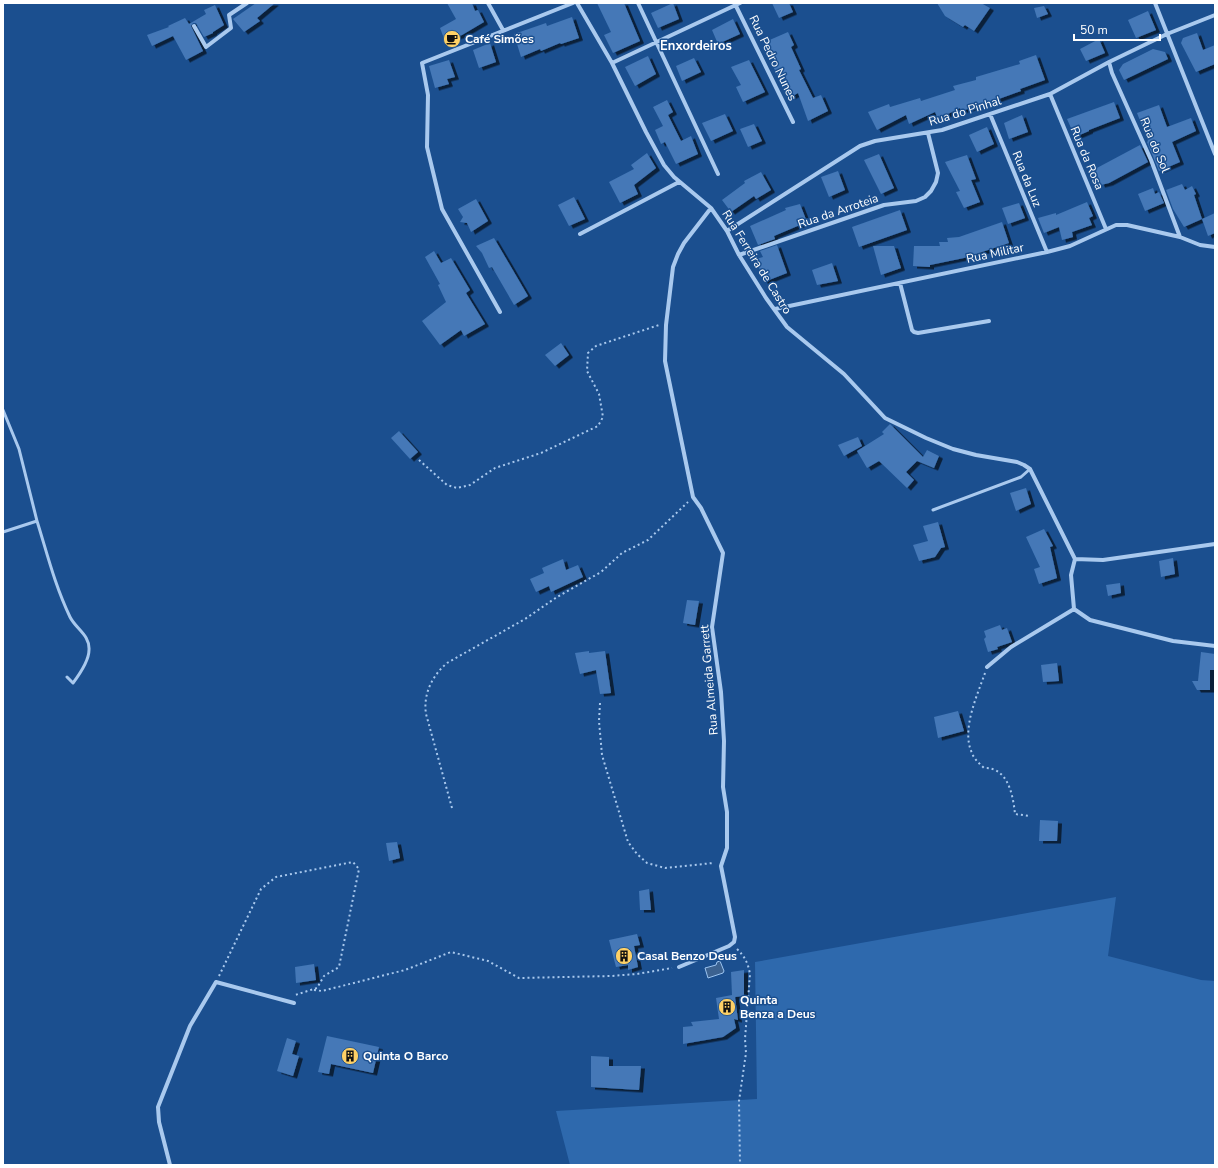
<svg xmlns="http://www.w3.org/2000/svg" width="1218" height="1168" viewBox="0 0 1218 1168" font-family="'Nunito Sans',sans-serif">
<defs>
<filter id="shadow"><feDropShadow dx="4" dy="2.5" stdDeviation="0" flood-color="#0009"/></filter>
</defs>
<rect width="100%" height="100%" fill="#1b4f8f"/>
<path fill="#2e69ad" d="M1116,897L1108,956L1201,980L1215,981V1165H570L556,1111L757,1099L755,962Z"/>
<path fill="#3c6290" stroke="#9cc4f0" d="M720,961L724,971L723,973L708,978L705,968L716,965L717,962Z"/>
<path fill="#4478b7" filter="url(#shadow)" d="M256,3H275L257,18L260,21L244,32L233,19Z
M447,3H472L475,11L478,10L484,22L462,35L445,41L440,28L456,19Z
M597,3H624L640,41L613,53L604,35L611,32Z
M673,3L679,19L658,28L651,13Z
M772,3H789L793,12L779,18Z
M937,3H981L990,8L974,31L965,25L963,27L945,16Z
M215,5L224,25L213,32V33L204,37L196,23H193L191,26L203,51L186,60L173,36L152,46L147,35L169,27L168,26L185,18L189,24L206,14L204,10Z
M1044,6L1048,14L1037,18L1034,8Z
M1148,11L1156,30L1136,38L1128,20Z
M572,17L579,38L561,44L560,43L541,51L540,49L521,57L514,34L546,23L547,26Z
M733,19L740,34L718,44L712,30Z
M788,32L794,45L791,47L801,69L799,70L813,98L821,95L828,111L808,121L798,93L791,97L779,79L773,66L776,65L765,42Z
M1197,33L1203,50L1215,45V64L1196,72L1181,43L1183,38Z
M1099,39L1105,53L1086,61L1080,49Z
M490,43L496,62L479,68L473,50Z
M1153,49L1165,52L1168,59L1124,80L1119,70L1123,64Z
M1036,55L1045,80L1020,89L1021,91L985,104L961,111L960,108L938,119L935,112L909,124L906,115L877,130L868,112L889,104L890,107L920,98L921,101L955,90L953,86L976,80V77L1020,64L1019,61Z
M648,56L656,74L635,86L625,67Z
M694,58L701,72L682,81L676,66Z
M449,60L455,77L447,79L449,84L435,88L429,66Z
M749,60L765,92L743,102L736,87L741,85L731,67Z
M667,100L673,112L668,115L681,141L691,136L698,154L676,164L665,142L661,144L655,130L663,126L653,107Z
M1114,102L1120,118L1089,130V131L1075,137L1067,119Z
M1159,105L1167,127L1191,118L1196,131L1172,142L1180,162L1159,171L1147,142L1148,141L1137,113Z
M725,114L733,131L711,141L702,123Z
M1022,115L1028,132L1009,139L1004,123Z
M754,124L762,141L748,147L740,129Z
M987,127L994,144L977,152L969,135Z
M1140,145L1148,162L1109,183L1101,185L1095,169Z
M647,153L656,168L634,185L638,194L620,203L609,182L634,169L631,165Z
M879,154L894,188L881,194L864,160Z
M967,155L976,179L971,180L980,202L964,208L956,192L960,191L945,162Z
M838,171L845,190L829,197L821,177Z
M761,172L771,190L756,199L754,196L731,212L722,200L745,183L744,181Z
M1182,184L1185,190L1192,186L1196,194L1194,195L1202,219L1184,227L1173,209L1166,190Z
M1153,188L1155,194L1159,192L1164,203L1145,211L1138,194Z
M574,197L585,219L569,226L558,205Z
M476,199L488,221L471,232L467,223L460,222L463,217L458,209Z
M1087,202L1093,216L1089,218L1092,225L1072,232L1073,237L1062,240L1059,227L1044,233L1038,218L1056,213V215Z
M1019,203L1025,218L1008,224L1002,208Z
M800,204L807,222L774,236L775,239L758,245L750,226L786,210L785,208Z
M900,210L907,230L859,247L852,227Z
M1215,213V233L1208,236L1202,219Z
M1002,222L1009,243L964,258L930,265V267L913,266L914,246H940L939,242H948L947,238L959,237Z
M494,238L528,296L514,305L492,267L489,268L482,253L476,246Z
M777,245L787,273L764,282L756,259L763,257L760,251Z
M873,246H894L901,268L881,275Z
M434,251L441,263L451,258L470,290L466,293L485,324L464,336L461,330L440,345L422,321L446,302L438,285L440,284L425,257Z
M832,263L838,281L817,285L812,270Z
M561,343L569,355L555,366L545,355Z
M890,424L923,457L927,450L939,456L934,468L917,461L906,472L914,480L907,488L879,461L867,468L857,451L884,434L882,432Z
M399,431L418,452L410,459L391,438Z
M858,437L862,446L844,456L838,445Z
M1026,488L1031,504L1016,511L1010,493Z
M938,522L945,547L941,548L935,557L919,561L913,545L928,541L923,526Z
M1044,529L1053,546L1050,547L1057,578L1039,584L1034,569L1040,567L1026,537Z
M1173,558L1175,574L1161,577L1159,561Z
M563,559L566,570L578,565L583,577L551,592L549,586L536,592L530,579L544,573L542,568Z
M1120,583L1121,593L1108,596L1106,585Z
M687,600L699,601L695,625L683,623Z
M1000,625L1002,630L1007,628L1012,642L997,647L998,649L988,652L984,639L986,637L984,631Z
M589,651V653L605,651L611,693L600,694L596,670L580,674L575,653Z
M1201,652L1215,654V670H1210V690H1197L1192,681H1198Z
M1057,663L1059,681L1043,682L1041,665Z
M958,711L964,731L938,738L934,717Z
M1040,820L1058,821L1057,841H1039Z
M397,842L400,858L389,861L386,843Z
M649,889L651,910H640L639,891Z
M637,934L640,945L634,946L638,967L628,970V965L616,967L609,940Z
M314,964L316,980L296,983L295,967Z
M744,970V996L735,997L738,1020L734,1019L736,1028L723,1037L683,1044V1027L693,1026L691,1022L719,1019L716,998L732,995L731,972Z
M327,1036L379,1047L373,1073L331,1064L329,1074L318,1072Z
M287,1038L296,1041L292,1054L299,1056L293,1076L277,1071Z
M591,1056L609,1057V1066H641L639,1090L591,1087Z"/>
<g fill="none" stroke-linecap="round" stroke-linejoin="round">
<path stroke="#a9c9ee" stroke-width="2" stroke-dasharray="2 3" stroke-linecap="butt" d="M419,460L447,485L457,488L470,485L495,468L541,453L598,426L603,417L599,394L587,371L588,353L596,346L659,325
M985,673C977,696 961,730 972,753C974,759 979,763 984,768C1008,767 1013,795 1015,814L1030,816
M600,703L599,721L602,755L628,842L637,854L647,863L665,868L713,863
M452,808L426,714C423,694 432,676 447,663L525,619L557,597L601,572L622,553L648,540L688,502
M737,949C745,957 748,963 750,974L745,1039L746,1053L739,1101L740,1165
M219,976L261,889L276,877L353,862L359,869L339,967L324,976L317,988L295,995
M314,990L322,991L405,970L451,952L488,961L519,978L611,976L637,974L672,968"/>
<path stroke="#a9c9ee" stroke-width="3" d="M3,410L19,449L37,521L3,532
M933,510L1021,477L1030,469
M37,521C47,553 55,586 70,617C76,629 90,635 89,650C89,661 79,675 73,683L67,677"/>
<path stroke="#a9c9ee" stroke-width="4" d="M488,3L503,30
M577,3L612,63L646,132L664,165L674,177L711,208L727,231L739,255L766,298L787,327L844,374L885,418L926,438L953,449L976,455L1017,462L1024,465L1030,469L1075,559
M638,3L718,174
M1155,3L1215,154
M735,4L793,122
M194,26L206,47L231,28L229,15L247,3
M1109,62L1112,73L1151,160L1180,237
M612,63L740,3
M1050,94L1106,229
M990,114L1047,252
M727,231L860,146L875,141L942,130L1050,94L1109,62L1167,34L1215,15
M580,234L679,182
M739,255L884,205L916,201L925,197L931,191L936,182L938,173L928,133
M900,283L912,330L914,332L918,333L989,321
M775,309L1047,252L1070,246L1116,225H1127L1180,237L1200,245L1215,247
M500,312L442,209L427,147L428,95L422,63L573,3
M1075,559L1071,575L1074,609L1090,620L1173,641L1215,646
M1075,559L1103,560L1215,544
M987,667L1011,647L1074,609
M679,967L729,946L734,942L735,937L721,866L727,848V812L723,787L724,741L721,692L712,627L723,553L701,508L693,497L665,361L666,325L673,267L678,254L684,243L711,208
M170,1165L159,1122L158,1107L190,1026L216,982L294,1003"/>
</g>
<defs>
<symbol id="cafe-disc" viewBox="-11 -11 22 22"><circle r="9.5" fill="#ffd166" stroke="#1b4f8f"/><path d="M-5.5-4.5H6V0H3Q3 3.5 0 3.5H-2.5Q-5.5 3.5-5.5 0ZM3-3.2v2h1.7v-2ZM-6 4.5H4V6H-6Z" fill="#111"/></symbol>
<symbol id="building-disc" viewBox="-11 -11 22 22"><circle r="9.5" fill="#ffd166" stroke="#1b4f8f"/><path d="M-4-6H4V6H1V3H-1V6H-4ZM-2.5-4.3h1.7v1.8h-1.7ZM.8-4.3h1.7v1.8H.8ZM-2.5-1h1.7V.8h-1.7ZM.8-1h1.7V.8H.8Z" fill="#111"/></symbol>
</defs>
<g fill-rule="evenodd">
<use href="#cafe-disc" x="442" y="29" width="20" height="20"/>
<use href="#building-disc" x="614" y="946" width="20" height="20"/>
<use href="#building-disc" x="717" y="997" width="20" height="20"/>
<use href="#building-disc" x="340" y="1046" width="20" height="20"/>
</g>
<g text-anchor="middle" stroke-width="3" stroke-linejoin="round" paint-order="stroke">
<g font-size="12" font-weight="bold" fill="#fff" stroke="#1b4f8f" text-anchor="start">
<text x="465" y="43">Café Simões</text>
<text x="637" y="960">Casal Benzo Deus</text>
<text x="740" y="1004">Quinta<tspan x="740" dy="14">Benza a Deus</tspan></text>
<text x="363" y="1060">Quinta O Barco</text>
</g>
<g font-size="12" fill="#fff" stroke="#1b4f8f">
<text transform="translate(773 58) rotate(64)" y="4">Rua Pedro Nunes</text>
<text transform="translate(965 111) rotate(-17)" y="4">Rua do Pinhal</text>
<text transform="translate(1155 145) rotate(67)" y="4">Rua do Sol</text>
<text transform="translate(1087 158) rotate(67)" y="4">Rua da Rosa</text>
<text transform="translate(1027 179) rotate(68)" y="4">Rua da Luz</text>
<text transform="translate(838 211) rotate(-19)" y="4">Rua da Arroteia</text>
<text transform="translate(995 253) rotate(-12)" y="4">Rua Militar</text>
<text transform="translate(757 262) rotate(58)" y="4">Rua Ferreira de Castro</text>
<text transform="translate(709 680) rotate(-95)" y="4">Rua Almeida Garrett</text>
</g>
<g font-size="13" font-weight="bold" fill="#fff" stroke="#1b4f8f">
<text x="696" y="50">Enxordeiros</text>
</g>
</g>
<rect width="1218" height="1168" fill="none" stroke="#ffffff" stroke-width="8"/>
<path d="M1074 34v6h86v-6" fill="none" stroke="#ffffff" stroke-width="2"/>
<text x="1080" y="34" font-size="12" fill="#ffffff" stroke="#1b4f8f" stroke-width="3" paint-order="stroke">50 m</text>
</svg>
